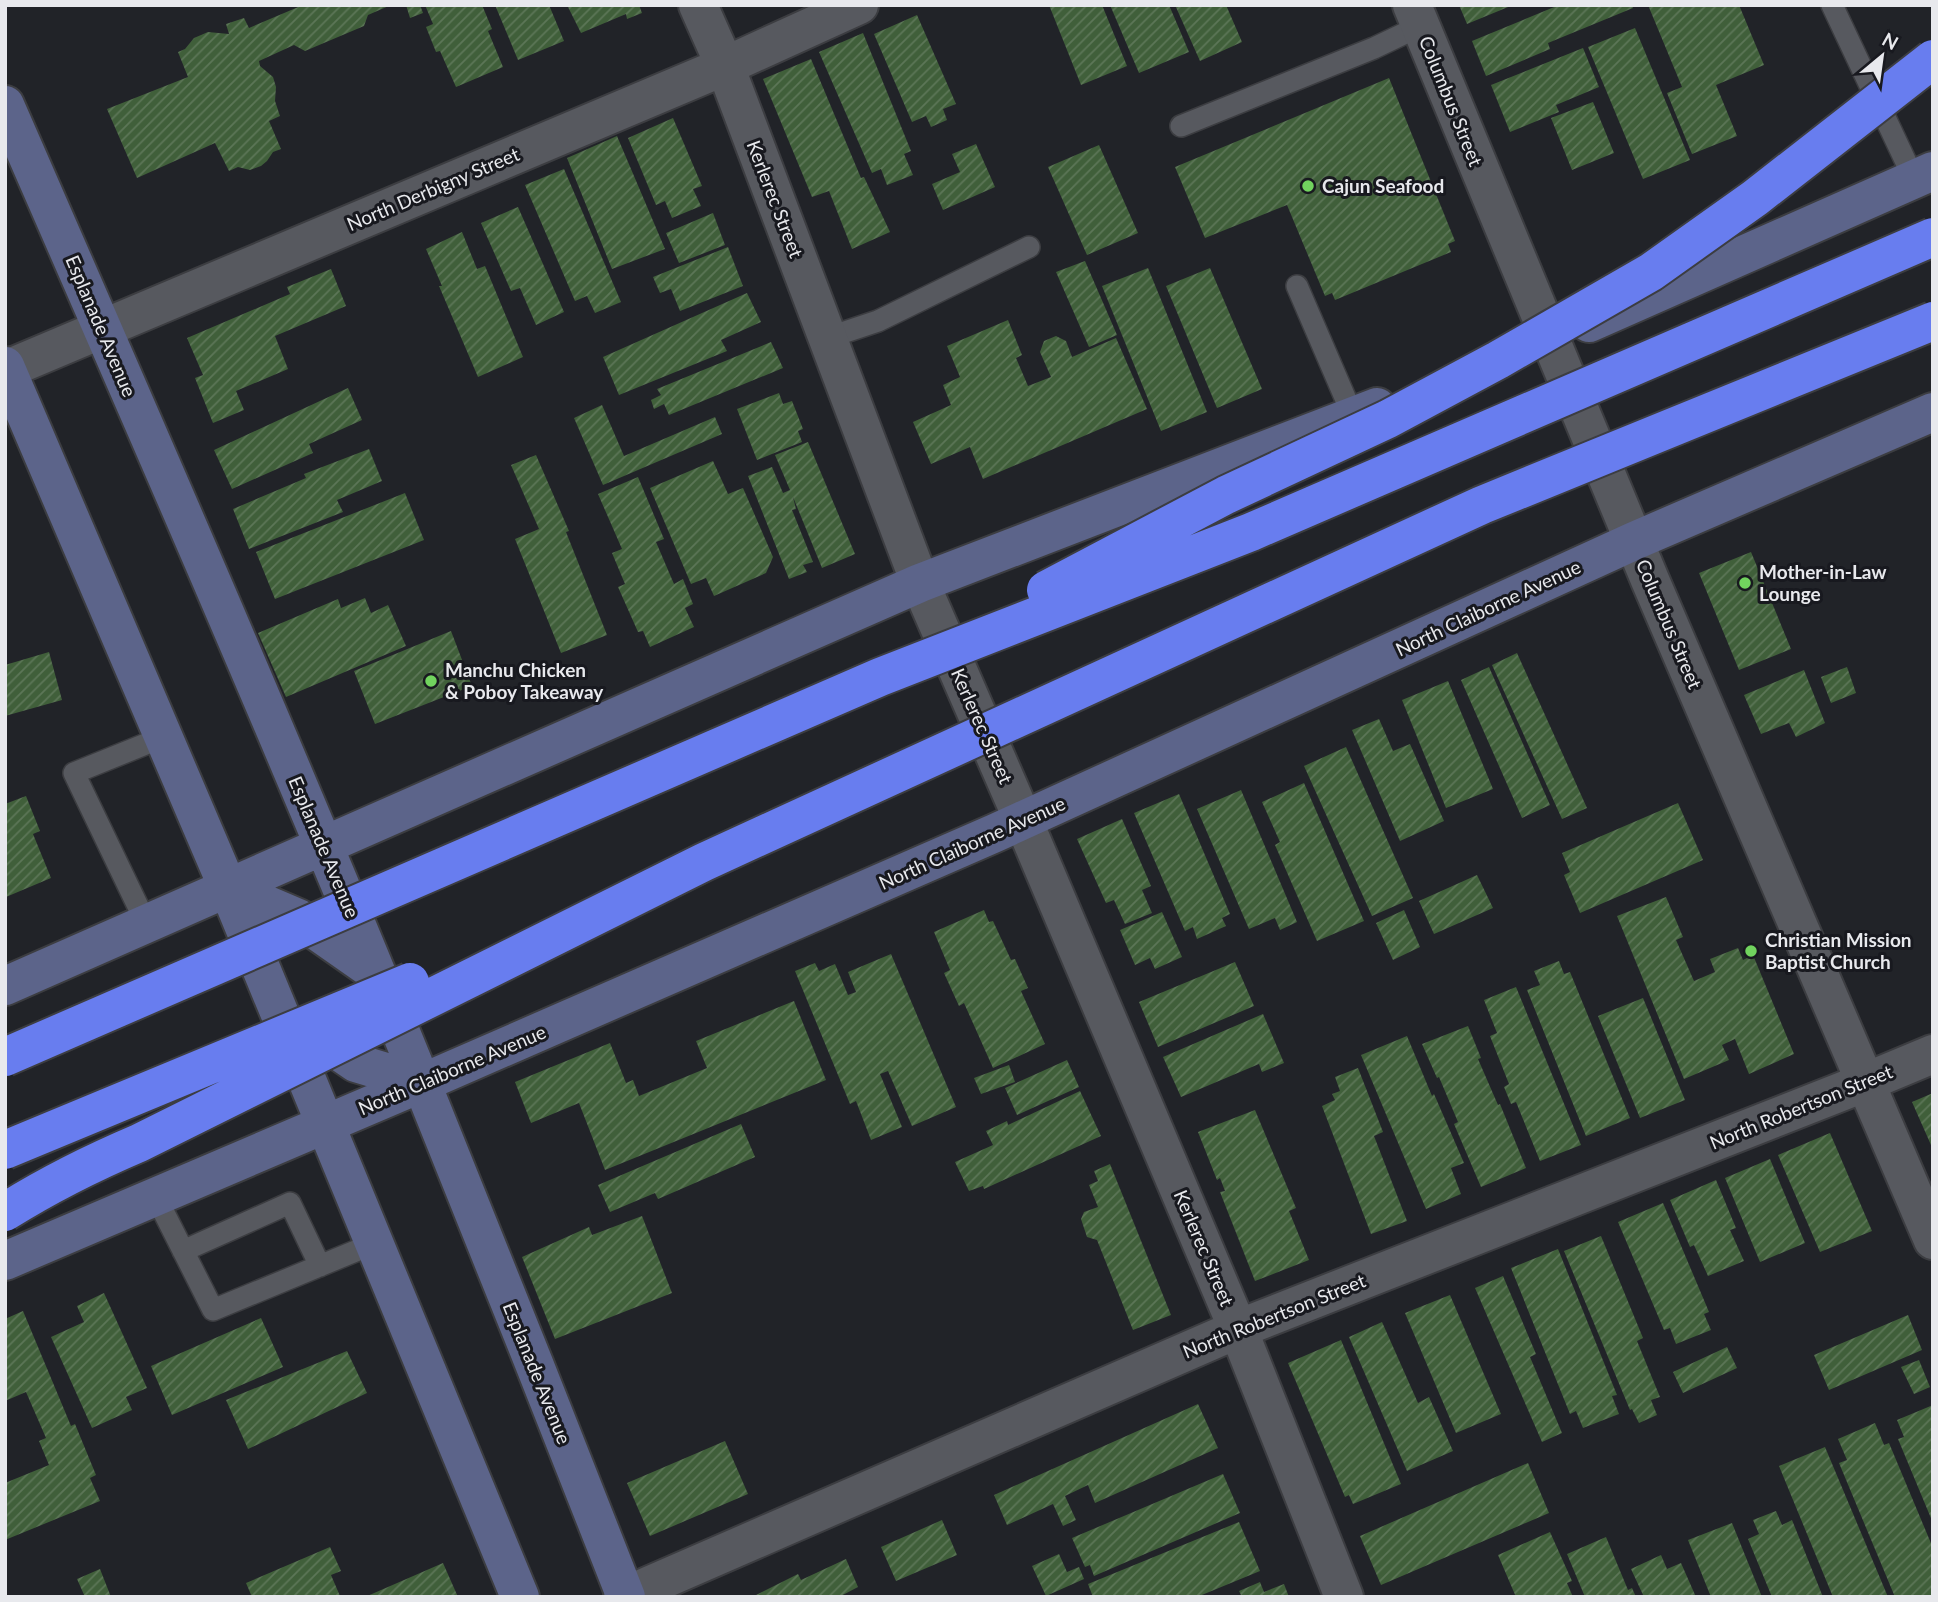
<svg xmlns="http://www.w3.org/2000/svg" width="1938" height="1602" viewBox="0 0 1938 1602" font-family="Lato,sans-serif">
<defs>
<pattern id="building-hatch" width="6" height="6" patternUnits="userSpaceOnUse" patternTransform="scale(1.75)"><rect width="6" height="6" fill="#405f3a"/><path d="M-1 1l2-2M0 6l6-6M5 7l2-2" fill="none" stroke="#5c7657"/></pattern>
</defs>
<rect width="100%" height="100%" fill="#212328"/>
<path fill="url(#building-hatch)" d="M303,5H391L368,15L364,26L305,51L294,45L259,61L260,66L273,77L276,87L275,101L280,116L269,121L281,149L273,152L267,161L261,166L250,170L238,167L229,171L215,143L137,178L107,109L188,77L178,52L185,49L194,38L208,32L229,34L226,24L244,18L249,28Z
M406,5H420L423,13L410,18Z
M425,5H482L492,29L488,31L503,67L456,87L440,51L436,52L426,27L433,24Z
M495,5H549L564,41L518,60Z
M567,5H639L642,13L627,19L626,14L581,33Z
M1049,5H1102L1127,66L1081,85Z
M1110,5H1169L1189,52L1139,73Z
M1175,5H1226L1242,42L1200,61Z
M1459,5H1513L1467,24Z
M1559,5H1632L1633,8L1548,43L1550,49L1486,76L1472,41Z
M1648,5H1739L1764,65L1716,85L1737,136L1692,154L1667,93L1682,87Z
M917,15L956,104L943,109L947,120L931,127L926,116L912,122L874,34Z
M1635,28L1690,160L1643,179L1588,47Z
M863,33L911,151L904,154L913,175L887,185L881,169L872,173L819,52Z
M1583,48L1599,87L1556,105L1559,112L1510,132L1491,85Z
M811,59L861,178L864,177L890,232L852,249L829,191L812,197L763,79Z
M1389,78L1455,241L1448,244L1451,252L1335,300L1332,293L1325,296L1287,205L1205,238L1175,167Z
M1593,102L1614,153L1572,170L1551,118Z
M673,118L702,186L693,189L701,206L672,218L665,201L656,205L628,138Z
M617,136L665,249L612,269L567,158Z
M976,144L995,187L943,210L932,184L960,172L952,154Z
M1099,145L1138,233L1087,255L1048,167Z
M564,169L621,302L595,313L587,296L575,301L525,185Z
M518,207L564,312L536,325L520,288L511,291L481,223Z
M713,213L725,245L679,263L666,233Z
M462,232L477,269L485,266L523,357L478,377L439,286H442L426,249Z
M728,247L743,286L680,311L671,289L660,293L653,277Z
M1085,261L1117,335L1089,347L1056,272Z
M1148,268L1207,412L1161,431L1102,286Z
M1210,268L1262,389L1217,408L1166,286Z
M331,269L346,306L275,336L288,369L236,391L244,410L213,423L195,378L203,375L187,338L290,294L287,287Z
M747,293L761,322L721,340L727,351L619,395L603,357Z
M1008,320L1022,355L1016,358L1028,386L1051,377L1040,352L1044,341L1056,336L1066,341L1072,357L1116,338L1147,409L983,479L970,447L931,464L913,422L951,405L943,385L960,377L947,346Z
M771,342L783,368L669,415L664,404L654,409L651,400L661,395L657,389Z
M348,388L362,420L309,444L313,453L232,489L214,450Z
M779,393L783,404L792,401L803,429L798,431L802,442L757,460L737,409Z
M602,405L624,456L715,417L722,434L603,485L574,418Z
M808,442L855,554L822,568L793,497L796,509L792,510L813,562L803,565L807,572L789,579L748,476L772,467L783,493L790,490L775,455Z
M369,449L382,481L337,500L343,512L249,549L233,509L306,478L304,474Z
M536,455L569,531L566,532L607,635L561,653L515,539L539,529L511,465Z
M713,461L728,494L743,488L773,557L766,573L714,596L706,578L691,584L650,488Z
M638,477L664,539L656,542L674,584L683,579L693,604L685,608L694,627L650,647L643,631L638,632L618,587L625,584L612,553L622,549L598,494Z
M405,493L424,540L275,599L256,552Z
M1751,552L1791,649L1739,670L1699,573Z
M365,598L371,613L388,605L406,646L286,697L258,633L338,599L341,608Z
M451,631L472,686L375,724L354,671Z
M49,652L62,700L5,716V665Z
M1517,653L1587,808L1562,819L1492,665Z
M1489,667L1550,805L1522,818L1461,680Z
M1847,667L1856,693L1831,703L1821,677Z
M1804,670L1825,723L1796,737L1789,723L1761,734L1744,695Z
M1448,681L1493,789L1446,808L1402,700Z
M1379,719L1393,751L1410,744L1444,821L1400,841L1352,730Z
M1346,747L1413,898L1372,916L1304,766Z
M1304,783L1364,921L1317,941L1275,845L1280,842L1262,802Z
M1241,790L1297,922L1280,930L1275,918L1249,929L1197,809Z
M1179,794L1230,914L1222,918L1226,926L1197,939L1193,927L1185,931L1134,813Z
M26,796L40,831L33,834L51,878L6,897L5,804Z
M1678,803L1703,860L1580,913L1564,875L1570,872L1562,853Z
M1122,819L1151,886L1142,890L1152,913L1125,924L1114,900L1106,903L1077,839Z
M1477,875L1493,908L1434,934L1419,901Z
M1666,897L1683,937L1676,940L1694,981L1715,972L1710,959L1738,948L1743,960L1753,955L1794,1054L1749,1074L1735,1039L1722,1045L1729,1060L1684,1079L1617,916Z
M984,910L989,922L993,921L1011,960L1015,959L1028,988L1021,991L1045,1044L993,1068L964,1003L959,1006L944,973L950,970L934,932Z
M1404,910L1420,947L1393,960L1376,923Z
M1162,912L1182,957L1155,969L1150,958L1135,965L1120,930Z
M891,954L956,1107L912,1126L888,1071L880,1074L902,1127L871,1140L856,1101L850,1104L795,971L815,963L819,971L835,964L848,995L856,992L848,972Z
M1559,961L1564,974L1570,972L1630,1118L1586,1136L1527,990L1540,985L1534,971Z
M1235,962L1254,1006L1158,1047L1139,1002Z
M1516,987L1581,1145L1540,1161L1516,1102L1511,1104L1504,1087L1509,1084L1490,1036L1497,1033L1484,1000Z
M1643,998L1685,1100L1640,1118L1598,1016Z
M794,1001L826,1080L605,1170L579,1103L531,1123L515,1082L610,1043L626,1083L633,1080L639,1096L707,1068L696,1041Z
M1263,1014L1284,1063L1262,1072L1259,1064L1181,1097L1163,1057Z
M1468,1026L1481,1058L1478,1059L1498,1105L1500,1104L1526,1168L1481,1187L1454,1124L1458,1122L1439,1077L1437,1078L1422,1044Z
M1407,1036L1432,1096L1434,1094L1464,1163L1451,1168L1461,1194L1426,1209L1361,1055Z
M1067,1060L1079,1087L1017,1115L1005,1088Z
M1009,1065L1015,1082L981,1094L974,1078Z
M1358,1068L1383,1132L1374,1136L1407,1221L1371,1234L1322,1106L1335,1100L1332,1094L1340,1091L1335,1077Z
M1080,1091L1101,1136L984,1189L983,1186L969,1191L955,1162L993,1145L986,1131L1007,1121L1008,1125Z
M1933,1093V1144L1931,1145L1912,1102Z
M1255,1110L1296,1208L1289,1211L1309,1260L1255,1281L1220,1192L1225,1191L1220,1178L1217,1180L1198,1132Z
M741,1124L755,1157L658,1199L655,1193L610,1212L598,1185Z
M1830,1133L1872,1231L1820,1252L1778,1155Z
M1770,1159L1805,1243L1760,1262L1725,1178Z
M1110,1164L1171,1315L1133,1330L1097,1240L1087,1237L1081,1219L1084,1212L1098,1207L1089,1185L1098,1181L1094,1171Z
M1716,1180L1736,1228L1730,1230L1744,1261L1708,1276L1694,1245L1690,1247L1670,1200Z
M1663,1203L1709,1312L1704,1314L1711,1330L1676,1344L1670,1328L1664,1330L1618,1222Z
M642,1216L672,1293L555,1339L522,1257L589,1227L592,1235Z
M1601,1236L1643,1338L1637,1341L1660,1397L1651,1400L1657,1415L1639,1423L1632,1409L1630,1410L1564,1251Z
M1558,1249L1617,1395L1612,1396L1619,1414L1583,1428L1576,1411L1570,1414L1511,1268Z
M1503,1276L1536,1354L1530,1357L1562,1433L1542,1442L1475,1288Z
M104,1293L147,1388L126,1397L132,1410L92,1428L51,1337L84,1322L77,1306Z
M1450,1295L1501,1414L1456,1433L1405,1313Z
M23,1311L71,1426L75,1424L96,1475L90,1478L100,1501L5,1540V1483L49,1465L39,1441L46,1438L26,1392L5,1401V1319Z
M1908,1315L1922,1350L1829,1390L1814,1355Z
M261,1318L283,1367L172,1415L151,1366Z
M1382,1322L1418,1403L1429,1397L1453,1451L1407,1471L1349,1337Z
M1341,1340L1401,1484L1353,1504L1349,1495L1345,1497L1288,1363Z
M1727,1347L1737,1368L1683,1393L1673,1372Z
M347,1351L367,1393L248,1449L226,1400Z
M1919,1360L1930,1387L1914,1394L1901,1367Z
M1198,1404L1218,1448L1095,1503L1088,1485L1065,1496L1076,1520L1063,1526L1053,1504L1007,1525L994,1495Z
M1933,1405V1523L1898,1439L1904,1437L1897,1420Z
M1875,1423L1884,1445L1889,1443L1933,1548V1597H1895L1839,1463L1847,1460L1838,1439Z
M725,1441L748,1494L650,1536L627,1483Z
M1825,1447L1888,1597H1833L1779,1466Z
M1528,1463L1549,1513L1381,1585L1360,1536Z
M1223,1474L1240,1513L1094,1576L1090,1565L1085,1567L1072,1538Z
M1776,1511L1782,1525L1792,1520L1823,1597H1772L1748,1539L1759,1534L1753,1520Z
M942,1520L957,1555L896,1581L881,1547Z
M1239,1522L1260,1571L1197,1597H1093L1088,1584Z
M1732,1523L1762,1597H1711L1688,1540Z
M1550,1532L1572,1581L1567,1583L1573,1597H1516L1498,1555Z
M1606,1537L1628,1590L1632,1588L1636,1597H1585L1567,1554Z
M330,1547L341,1571L331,1575L340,1596L252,1597L246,1583Z
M1059,1554L1067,1572L1079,1567L1084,1579L1046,1596L1032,1566Z
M1661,1555L1667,1569L1681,1563L1696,1597H1644L1631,1569Z
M846,1559L858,1587L839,1597H752L798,1574L801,1580Z
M443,1563L458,1597H365Z
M100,1569L111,1597H85L77,1579Z
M1260,1582L1264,1592L1284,1584L1289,1597H1242L1239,1591Z"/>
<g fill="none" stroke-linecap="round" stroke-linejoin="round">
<defs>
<path id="lane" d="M1832,5L1914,179
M1181,126L1374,48L1420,26
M1297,286L1353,416
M827,338L878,321L1029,247
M146,923L74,773L163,737
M156,1197L213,1310L375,1243
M183,1251L290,1203L320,1266"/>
<path id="street" d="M698,5L725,66L920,583L1023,820L1238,1329L1344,1597
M1412,5L1650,580L1933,1240
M5,370L725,66L859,5
M623,1597L1238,1329L1866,1082L1933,1054"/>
<path id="secondary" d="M5,105C149,435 293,765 428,1099C495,1264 561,1431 626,1597
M1589,323L1933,171
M5,366L228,888L520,1597
M228,888L298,918L375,972
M5,986L920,583L1377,407
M308,1030L356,1063L422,1083
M5,1261L422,1083L995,833L1634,541L1933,412"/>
</defs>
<use href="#lane" stroke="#3c3d41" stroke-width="24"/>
<use href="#street" stroke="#3c3d41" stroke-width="42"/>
<use href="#secondary" stroke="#3c3d41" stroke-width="42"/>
<use href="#lane" stroke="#57595f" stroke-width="21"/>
<use href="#street" stroke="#57595f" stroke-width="38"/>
<use href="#secondary" stroke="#5c648a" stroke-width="38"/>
<defs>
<path id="highway-bridge" d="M1046,590L1226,495L1388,419L1498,360L1651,272L1755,198L1933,59
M5,1057L880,677L1251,532L1933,237
M5,1150L410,982
M5,1212C48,1185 92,1163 139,1143L704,862L1482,505L1933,321"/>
</defs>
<use href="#highway-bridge" stroke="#3c3d41" stroke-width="42" stroke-linecap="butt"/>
<use href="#highway-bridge" stroke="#687def" stroke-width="38"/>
</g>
<g fill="#71d35e" stroke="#18191f" stroke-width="2.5">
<circle cx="1308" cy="186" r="7"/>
<circle cx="1745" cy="583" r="7"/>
<circle cx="431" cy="681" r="7"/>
<circle cx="1751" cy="951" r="7"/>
</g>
<g text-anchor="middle" stroke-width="6" stroke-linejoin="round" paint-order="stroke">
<g font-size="19" fill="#e8e9ed" stroke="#18191f">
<text transform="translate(1451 101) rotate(68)" y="7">Columbus Street</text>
<text transform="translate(433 189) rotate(-23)" y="7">North Derbigny Street</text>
<text transform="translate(775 199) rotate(69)" y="7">Kerlerec Street</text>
<text transform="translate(101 326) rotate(67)" y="7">Esplanade Avenue</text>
<text transform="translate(1488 608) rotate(-25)" y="7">North Claiborne Avenue</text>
<text transform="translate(1669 624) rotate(67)" y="7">Columbus Street</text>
<text transform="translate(982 726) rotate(66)" y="7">Kerlerec Street</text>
<text transform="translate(972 843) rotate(-24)" y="7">North Claiborne Avenue</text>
<text transform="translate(324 847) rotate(67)" y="7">Esplanade Avenue</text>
<text transform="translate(452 1070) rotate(-23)" y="7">North Claiborne Avenue</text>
<text transform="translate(1801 1107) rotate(-22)" y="7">North Robertson Street</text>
<text transform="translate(1204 1248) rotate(67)" y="7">Kerlerec Street</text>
<text transform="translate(1274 1316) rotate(-22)" y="7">North Robertson Street</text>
<text transform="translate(537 1373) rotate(68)" y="7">Esplanade Avenue</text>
</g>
<g font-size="19" font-weight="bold" fill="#e8e9ed" stroke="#18191f" text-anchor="start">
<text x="1322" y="193">Cajun Seafood</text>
<text x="1759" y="579">Mother-in-Law<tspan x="1759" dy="22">Lounge</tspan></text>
<text x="445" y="677">Manchu Chicken<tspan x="445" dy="22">&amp; Poboy Takeaway</tspan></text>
<text x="1765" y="947">Christian Mission<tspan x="1765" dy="22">Baptist Church</tspan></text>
</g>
</g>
<rect width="1938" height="1602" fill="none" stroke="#e8e9ed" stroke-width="14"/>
<g transform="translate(1882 56) rotate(29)" stroke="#18191f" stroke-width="5" paint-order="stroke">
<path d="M0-5L12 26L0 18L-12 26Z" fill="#e8e9ed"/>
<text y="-10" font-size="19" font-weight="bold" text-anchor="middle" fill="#e8e9ed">N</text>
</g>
</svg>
